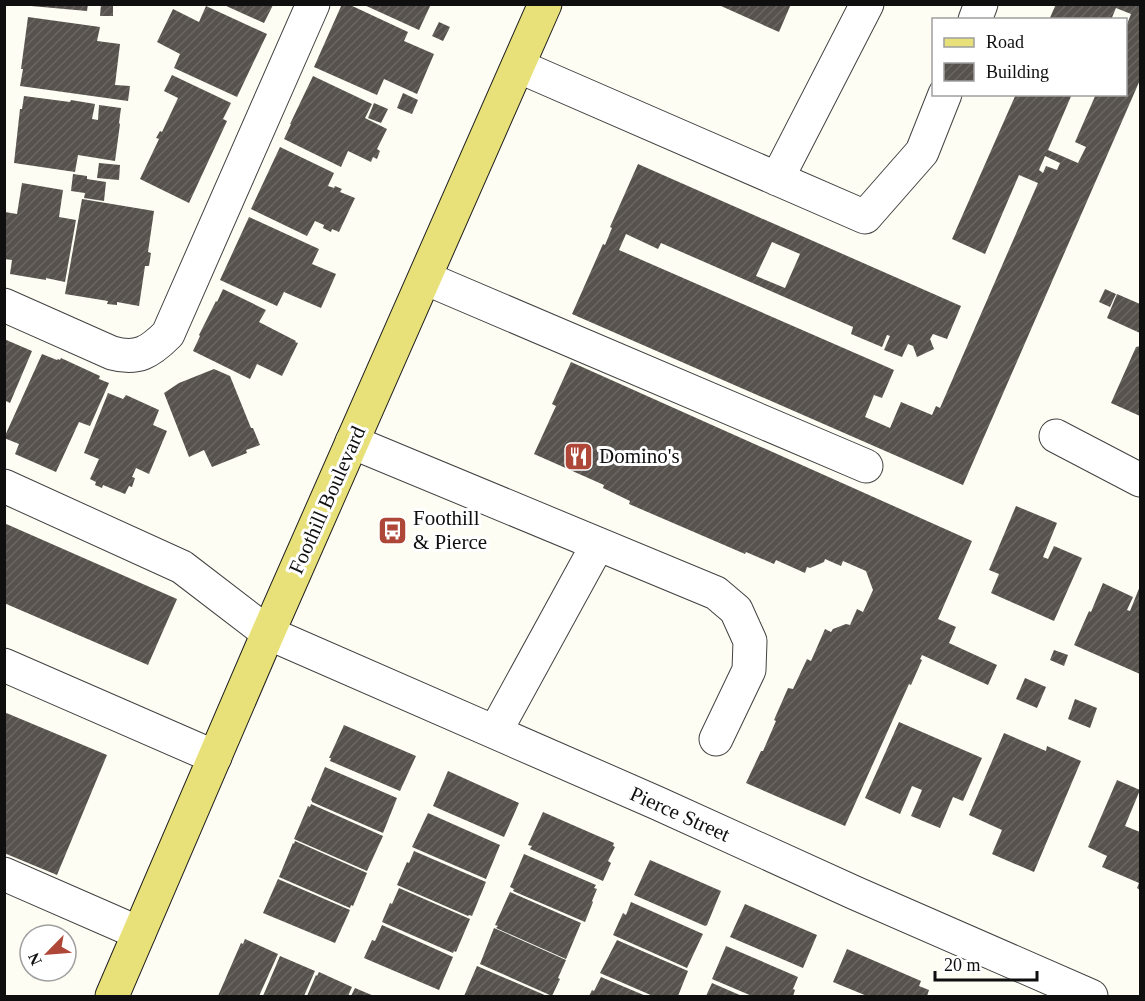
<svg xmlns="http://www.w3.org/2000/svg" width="1145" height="1001" viewBox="0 0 1145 1001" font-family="Georgia,serif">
<defs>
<pattern id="building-hatch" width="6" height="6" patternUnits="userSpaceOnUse" patternTransform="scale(1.5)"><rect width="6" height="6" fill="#57524d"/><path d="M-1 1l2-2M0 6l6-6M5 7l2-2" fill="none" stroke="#6a6662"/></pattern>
</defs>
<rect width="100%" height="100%" fill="#fdfdf3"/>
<path fill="url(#building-hatch)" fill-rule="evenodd" d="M32,4H88L87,11L31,6Z
M101,4H113V16H100Z
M342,4H348L408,32L404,41L434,54L417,94L384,79L377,95L314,67Z
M362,4H431L419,30Z
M722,4H791L779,32L721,6Z
M1056,4H1140V80L963,485L572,314L603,244L605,245L612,228L610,227L638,164L961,306L947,339L933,334L930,339L934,349L917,357L913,346L908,344L902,357L884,350L890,336L887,335L882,347L851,334L853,327L661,243L658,249L626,234L619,250L894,370L882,398L874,395L865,417L890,428L901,402L932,415L936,406L940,408L1038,183L1019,175L985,254L952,239L1016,94H1072L1048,150L1078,163L1086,147L1075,142L1096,94H1126V27L1131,14L1116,8L1111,20H1049ZM1045,156L1060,163L1057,170L1046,166L1043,173L1039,170ZM772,242L800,254L785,288L756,276Z
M224,5H273L264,23Z
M206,6L267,34L237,97L174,68L180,54L157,42L173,9L199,22Z
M28,17L100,27L97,41L120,44L115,85L130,86L128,101L20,86L23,69H21Z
M439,22L450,27L443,41L432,36Z
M172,75L231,103L223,119L227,121L189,203L140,179L159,139L156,138L160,131L162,132L178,98L164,91Z
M313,76L372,104L365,118L387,129L377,149L380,151L377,159L373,157L371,162L348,151L341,167L284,139L291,124H290Z
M403,93L418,100L412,114L397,108Z
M24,96L70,102L71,100L95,104L92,119L98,120L99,105L121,108L119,123L120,124L115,161L78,155L75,172L14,163L20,109H22Z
M374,103L388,109L381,123L368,118Z
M280,147L334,173L328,186L334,188L335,186L342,189L340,192L355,198L339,232L332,229L331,232L323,228L324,225L315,221L307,236L251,209Z
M99,163L120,165L119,180L97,178Z
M73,174L87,176V179L106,182L104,201L84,198L85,193L71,191Z
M22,183L63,190L59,217L76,220L65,282L46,278V280L10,274L12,260L4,259V217L5,212L17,214Z
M82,199L154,211L148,252L151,253L149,266H145L139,306L117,302V305L107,304L108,301L65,294Z
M249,217L319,249L312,264L336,274L321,308L284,292L277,306L220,280Z
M223,289L266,310L259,322L296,341L295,342L298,343L282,376L257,364L250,379L193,351L200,336L199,335L216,301L217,302Z
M1105,289L1116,294L1110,307L1099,302Z
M1117,294L1140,304V333L1107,318Z
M4,339L32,351L10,403L4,400Z
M1140,346V416L1111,403L1136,347Z
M42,354L57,360L58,359L60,360L61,358L100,376L99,379L109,383L90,426L79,422L56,472L15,454L19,444L4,438Z
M571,362L972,541L938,619L956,627L949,643L997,665L988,685L922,655L920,659L922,660L911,685L909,684L845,826L746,783L761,751H763L776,721L774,720L788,688L793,689L807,659L811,661L825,629L831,632L833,629L846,624L850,625L857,609L863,612L873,590L866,571L843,561L841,566L825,559L824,562L810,568L807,567L805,573L776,560L774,564L746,552L745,554L629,504L630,501L603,488L604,485L534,454L556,406L552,404Z
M214,369L230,376L251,428H253L260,445L246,450L247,453L212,467L204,450L189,457L164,393L179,383Z
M108,393L123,399L126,395L159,410L153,425L167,431L149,474L136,468L132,477L135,478L132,487L129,486L125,494L103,485L102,488L95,485L96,482L90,479L99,459L84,453Z
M1016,506L1057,523L1043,557L1048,559L1054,546L1082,558L1054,621L991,593L999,574L989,570Z
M4,523L177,599L148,665L4,603Z
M1103,583L1133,597L1127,610L1130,611L1140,586V674L1074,645L1089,611L1091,612Z
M1054,650L1068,655L1064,666L1050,660Z
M1025,678L1046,687L1037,708L1016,699Z
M1075,699L1097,708L1090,728L1068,719Z
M4,712L107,755L57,875L4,853Z
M899,722L982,758L963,801L953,797L940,828L911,816L922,790L912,786L900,814L865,798Z
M344,725L416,756L400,791L330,761L331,758H329Z
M1004,733L1046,751L1047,746L1081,761L1034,872L992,854L1002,830L969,815Z
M325,767L397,798L383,833L312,802V801L311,800Z
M448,771L519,803L504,837L433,806Z
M1117,780L1140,790L1125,826L1140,832V890L1137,888L1139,883L1102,867L1107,856L1088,847Z
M311,804L383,836L367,871L294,839L308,806L310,807Z
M543,812L614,843L613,846L615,847L608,861L611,863L603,881L530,849L532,846L528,845Z
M428,813L500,845L486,879L412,847Z
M295,841L367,873L353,906L351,905L350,908L279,877L293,843L294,844Z
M414,851L486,882L472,916L469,915L468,916L397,885L407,862L409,863Z
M524,854L596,885L594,888L597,889L592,901L593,902L585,922L513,891L514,889L510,887Z
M650,860L721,891L707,925L705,926L634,895Z
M278,879L350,910L335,943L263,913Z
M399,888L470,919L456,952L454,951L453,953L382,922L390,903L392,904Z
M510,892L581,923L566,959L496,928L498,926L495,925Z
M631,902L703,934L687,968L613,935L623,913L626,915Z
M745,904L817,935L803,968L730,937Z
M382,925L453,957L439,990L364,958L372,940L375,941Z
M494,928L566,960L558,978L560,979L552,996L480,964Z
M245,939L278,954L259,996H218L241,943L243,944Z
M617,940L688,971L678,996H653L600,973Z
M726,946L798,977L793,989L795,990L793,996H752L712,979Z
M847,949L921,981L919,986L929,990L927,996H867L833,982Z
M280,956L315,971L304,996H263Z
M477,966L547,996H464Z
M319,972L352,987L348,996H307L316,975L317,976Z
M601,977L646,996H589L592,990L594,991Z
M712,983L742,996H706Z
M355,988L374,996H351Z"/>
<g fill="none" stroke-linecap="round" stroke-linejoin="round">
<defs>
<path id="minor" d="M975,20L981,4
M518,66L865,217L922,152L945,94
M777,179L867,4
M425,278L866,466
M4,305L112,353C138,360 150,352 168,334L313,4
M1056,436L1140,480
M352,442L716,593L736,610L750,641L749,670L716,739
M4,486L182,567L268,633L657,803L855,893L1091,996
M4,665L215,757
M495,732L598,544
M4,874L139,933"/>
<path id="major" d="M112,996L268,633L545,4"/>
</defs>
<use href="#minor" stroke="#424242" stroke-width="35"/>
<use href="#major" stroke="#202020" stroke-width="35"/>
<use href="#minor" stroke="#fff" stroke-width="33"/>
<use href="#major" stroke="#e8e078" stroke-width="33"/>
</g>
<defs>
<symbol id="restaurant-square" viewBox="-11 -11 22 22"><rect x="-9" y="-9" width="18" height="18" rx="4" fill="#af4738" stroke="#fff"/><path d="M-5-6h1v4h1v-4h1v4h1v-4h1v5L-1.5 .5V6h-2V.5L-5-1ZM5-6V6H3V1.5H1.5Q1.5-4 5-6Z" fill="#fff"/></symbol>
<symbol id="bus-square" viewBox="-11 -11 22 22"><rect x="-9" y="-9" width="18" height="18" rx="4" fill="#af4738" stroke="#fff"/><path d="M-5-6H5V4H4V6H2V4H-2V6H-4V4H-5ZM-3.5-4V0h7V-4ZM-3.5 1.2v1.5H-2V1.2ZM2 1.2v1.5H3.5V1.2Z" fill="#fff"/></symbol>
</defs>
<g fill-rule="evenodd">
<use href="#restaurant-square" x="562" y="440" width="33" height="33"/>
<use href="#bus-square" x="376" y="514" width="33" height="33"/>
</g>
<g text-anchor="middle" stroke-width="6" stroke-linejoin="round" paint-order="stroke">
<g font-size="21" fill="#0f0f0f" stroke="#fff" text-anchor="start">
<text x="599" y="463">Domino's</text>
<text x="413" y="525">Foothill<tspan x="413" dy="24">&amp; Pierce</tspan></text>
</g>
<g font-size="21" fill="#0f0f0f" stroke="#fff">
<text transform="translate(327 500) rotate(-66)" y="7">Foothill Boulevard</text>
<text transform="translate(680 814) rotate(24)" y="7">Pierce Street</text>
</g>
</g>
<rect width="1145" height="1001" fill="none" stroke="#0f0f0f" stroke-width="12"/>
<rect x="932" y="18" width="195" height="78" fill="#ffffff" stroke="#9f9f9f" stroke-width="1.5"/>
<rect x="944" y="38" width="30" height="9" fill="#e8e078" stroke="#9f9f9f" stroke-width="1.5"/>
<text x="986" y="48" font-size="18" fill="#0f0f0f">Road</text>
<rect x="944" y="63" width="30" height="18" fill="url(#building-hatch)" stroke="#9f9f9f" stroke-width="1.5"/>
<text x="986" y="78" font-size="18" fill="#0f0f0f">Building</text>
<g transform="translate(48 953) rotate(245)"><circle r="28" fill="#ffffff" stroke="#9f9f9f" stroke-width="1.5"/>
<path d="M0-4.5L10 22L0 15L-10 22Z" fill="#af4738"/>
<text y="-9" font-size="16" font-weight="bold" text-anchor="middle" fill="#0f0f0f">N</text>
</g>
<path d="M935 971v9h102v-9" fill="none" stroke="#0f0f0f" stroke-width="3"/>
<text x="944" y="971" font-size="18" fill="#0f0f0f" stroke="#ffffff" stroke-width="4.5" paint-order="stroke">20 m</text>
</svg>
